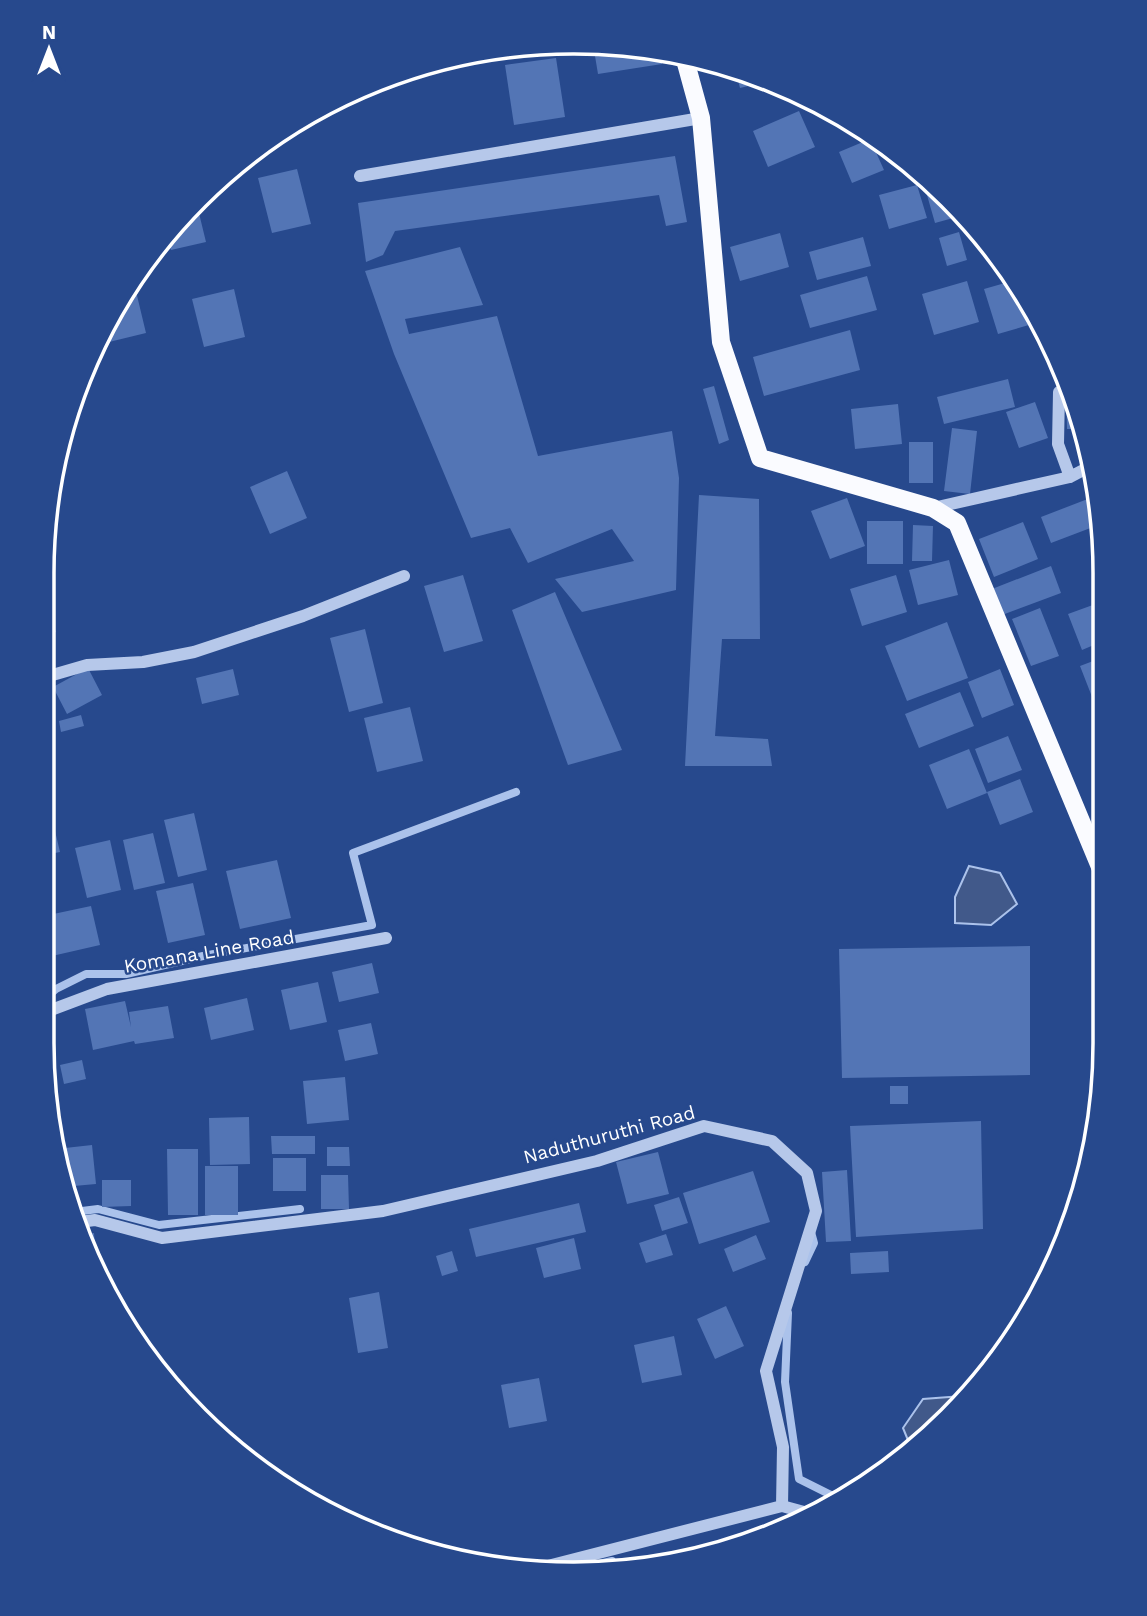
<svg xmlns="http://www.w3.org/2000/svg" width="1147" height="1616" viewBox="0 0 1147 1616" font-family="'Work Sans',sans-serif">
<rect width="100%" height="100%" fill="#27498d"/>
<path fill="#41598a" stroke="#abc2eb" stroke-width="2" d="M969,866L1000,873L1017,904L991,925L955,923V897Z
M962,1396L964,1399L924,1442L912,1450L903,1428L923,1399Z"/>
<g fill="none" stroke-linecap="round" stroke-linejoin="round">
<path stroke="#abc2eb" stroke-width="8" d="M43,1000L56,989L86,974H126L203,956L372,925L353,853L516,792
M74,1212L98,1209L159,1225L300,1209
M805,1262L814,1243L811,1232
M788,1313L785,1382L799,1479L839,1499
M577,1569L612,1561"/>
</g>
<path fill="#5375b5" d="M608,43L660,52L662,64L598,74L593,44Z
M556,58L565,117L514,125L505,65Z
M735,69L764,80L768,81L740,88Z
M799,111L815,147L768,167L753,131Z
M870,139L884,170L852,183L839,152Z
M675,156L687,222L666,226L659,195L395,231L383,255L366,262L358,203Z
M297,169L311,224L272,233L258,178Z
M927,179L940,192L964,215L935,223L923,181Z
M917,185L927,218L889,229L879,195Z
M197,205L206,242L171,250L168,241Z
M965,216L973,223L982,236L972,239Z
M959,232L967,260L947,266L939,238Z
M780,233L789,267L740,281L730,247Z
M863,237L871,266L817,280L809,252Z
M460,247L483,305L405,319L409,334L497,316L538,456L672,431L679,478L676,590L582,612L555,579L634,561L612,529L528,563L510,528L471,538L394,354L365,271Z
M867,276L877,310L810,328L800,295Z
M967,281L979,322L934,335L922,294Z
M1012,281L1039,322L998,334L984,289Z
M134,283L146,333L109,342L106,327L113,308Z
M234,289L245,337L204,347L192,299Z
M850,330L860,370L764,396L753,357Z
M1008,379L1015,407L944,424L937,397Z
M714,386L729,440L719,444L703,389Z
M1066,393H1067L1078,429H1067Z
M1035,402L1048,438L1019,448L1006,412Z
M898,404L902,444L855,449L851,409Z
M952,428L977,431L970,494L944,491Z
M909,442H933V483H909Z
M287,471L307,518L270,534L250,487Z
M699,495L759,499L760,639H722L715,736L768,739L772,766H685Z
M1098,495L1101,524L1051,543L1041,517Z
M847,498L865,546L830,559L811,511Z
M867,521H903V564H867Z
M1023,522L1038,559L994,577L979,539Z
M913,525L933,526L932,561H912Z
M949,560L958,595L918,605L909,570Z
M1051,566L1061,593L1002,615L992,589Z
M463,575L483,641L444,652L424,586Z
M896,575L907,612L862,626L850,589Z
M555,592L622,750L568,765L512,610Z
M1101,602V642L1082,650L1068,614Z
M1040,608L1059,656L1031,666L1012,619Z
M50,614L56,632L49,634L50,615Z
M947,622L968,678L907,701L885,646Z
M365,629L383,703L349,712L330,638Z
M1101,658L1102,699L1094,702L1080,666Z
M88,668L102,695L67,714L53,687Z
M233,669L239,695L202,704L196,678Z
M1000,669L1014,705L982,718L968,682Z
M960,692L974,726L919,748L905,714Z
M410,707L423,761L377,772L364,718Z
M81,715L84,726L61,732L59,721Z
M1008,736L1022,770L988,783L975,749Z
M969,749L987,793L947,809L929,765Z
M1020,779L1033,812L1000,825L987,792Z
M194,813L207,870L178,877L164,820Z
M51,814L60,852L45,855L46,815Z
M153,833L165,883L134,890L123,840Z
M110,840L121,890L87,898L75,848Z
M277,860L291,918L240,929L226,871Z
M193,883L205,935L168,943L156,891Z
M91,906L100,945L52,956L44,916Z
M1030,946V1075L842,1078L839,949Z
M372,963L379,993L339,1002L332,972Z
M318,982L327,1022L290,1030L281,990Z
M247,998L254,1030L211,1040L204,1008Z
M125,1001L131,1027L129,1012L168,1006L174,1038L135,1044L134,1041L93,1050L85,1009Z
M371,1023L378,1054L345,1061L338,1030Z
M82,1060L86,1079L64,1084L60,1065Z
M345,1077L349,1120L307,1124L303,1081Z
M890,1086H908V1104H890Z
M249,1117L250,1164L210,1165L209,1118Z
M981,1121L983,1229L856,1237L850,1126Z
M271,1136H315V1154H272Z
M92,1145L96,1184L63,1187L56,1149Z
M327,1147H349L350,1166H327Z
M167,1149H198V1215H168Z
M658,1152L669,1194L627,1204L616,1162Z
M273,1158H306V1191H273Z
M205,1166H238V1215H205Z
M847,1170L851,1241L826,1242L822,1172Z
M753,1171L770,1222L699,1244L683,1193Z
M321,1175H348L349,1209H321Z
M102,1180H131V1206L102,1207Z
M679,1197L688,1223L662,1231L654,1205Z
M579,1203L586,1232L476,1257L469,1229Z
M94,1233L96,1258H95L84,1234Z
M666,1234L673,1255L646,1263L639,1243Z
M756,1235L766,1259L733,1272L724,1249Z
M574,1238L581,1269L544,1278L536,1248Z
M452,1251L458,1271L442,1276L436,1256Z
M888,1251L889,1272L851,1274L850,1253Z
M379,1292L388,1348L358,1353L349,1298Z
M726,1306L744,1346L715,1359L697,1319Z
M674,1336L682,1375L642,1383L634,1345Z
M539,1378L547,1421L509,1428L501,1385Z"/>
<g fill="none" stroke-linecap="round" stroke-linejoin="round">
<path stroke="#b6c8ea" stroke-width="12" d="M360,176L701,118
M1059,392L1058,444L1070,477
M933,508L1070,477L1089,467
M49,676L87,665L143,662L194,652L303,616L404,576
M43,1013L107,989L386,938
M79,1222L95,1220L162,1238L383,1211L597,1161L704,1126L772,1141L807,1173L816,1211L766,1371L783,1447L782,1506L815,1515
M536,1569L782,1506"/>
<path stroke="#fafbff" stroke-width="18" d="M684,56L701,118L721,342L760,458L933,508L957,523L1103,874"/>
</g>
<g text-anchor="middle" stroke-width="5" stroke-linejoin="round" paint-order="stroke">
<g font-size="19" fill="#fff" stroke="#27498d">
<text transform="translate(209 951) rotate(-10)" y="7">Komana Line Road</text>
<text transform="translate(609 1134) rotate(-15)" y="7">Naduthuruthi Road</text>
</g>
</g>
<path d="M0 0H1147V1616H0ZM573 54H574A519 519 0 0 1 1093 573V1043A519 519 0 0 1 574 1562H573A519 519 0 0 1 54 1043V573A519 519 0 0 1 573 54Z" fill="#27498d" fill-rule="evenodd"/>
<path fill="none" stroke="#fff" stroke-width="3.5" d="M573 54H574A519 519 0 0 1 1093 573V1043A519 519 0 0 1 574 1562H573A519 519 0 0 1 54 1043V573A519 519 0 0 1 573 54Z"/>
<g transform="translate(49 49)" stroke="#27498d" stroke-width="5" paint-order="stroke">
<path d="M0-5L12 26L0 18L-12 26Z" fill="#ffffff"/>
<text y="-10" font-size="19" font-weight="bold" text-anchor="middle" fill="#ffffff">N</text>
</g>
</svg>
